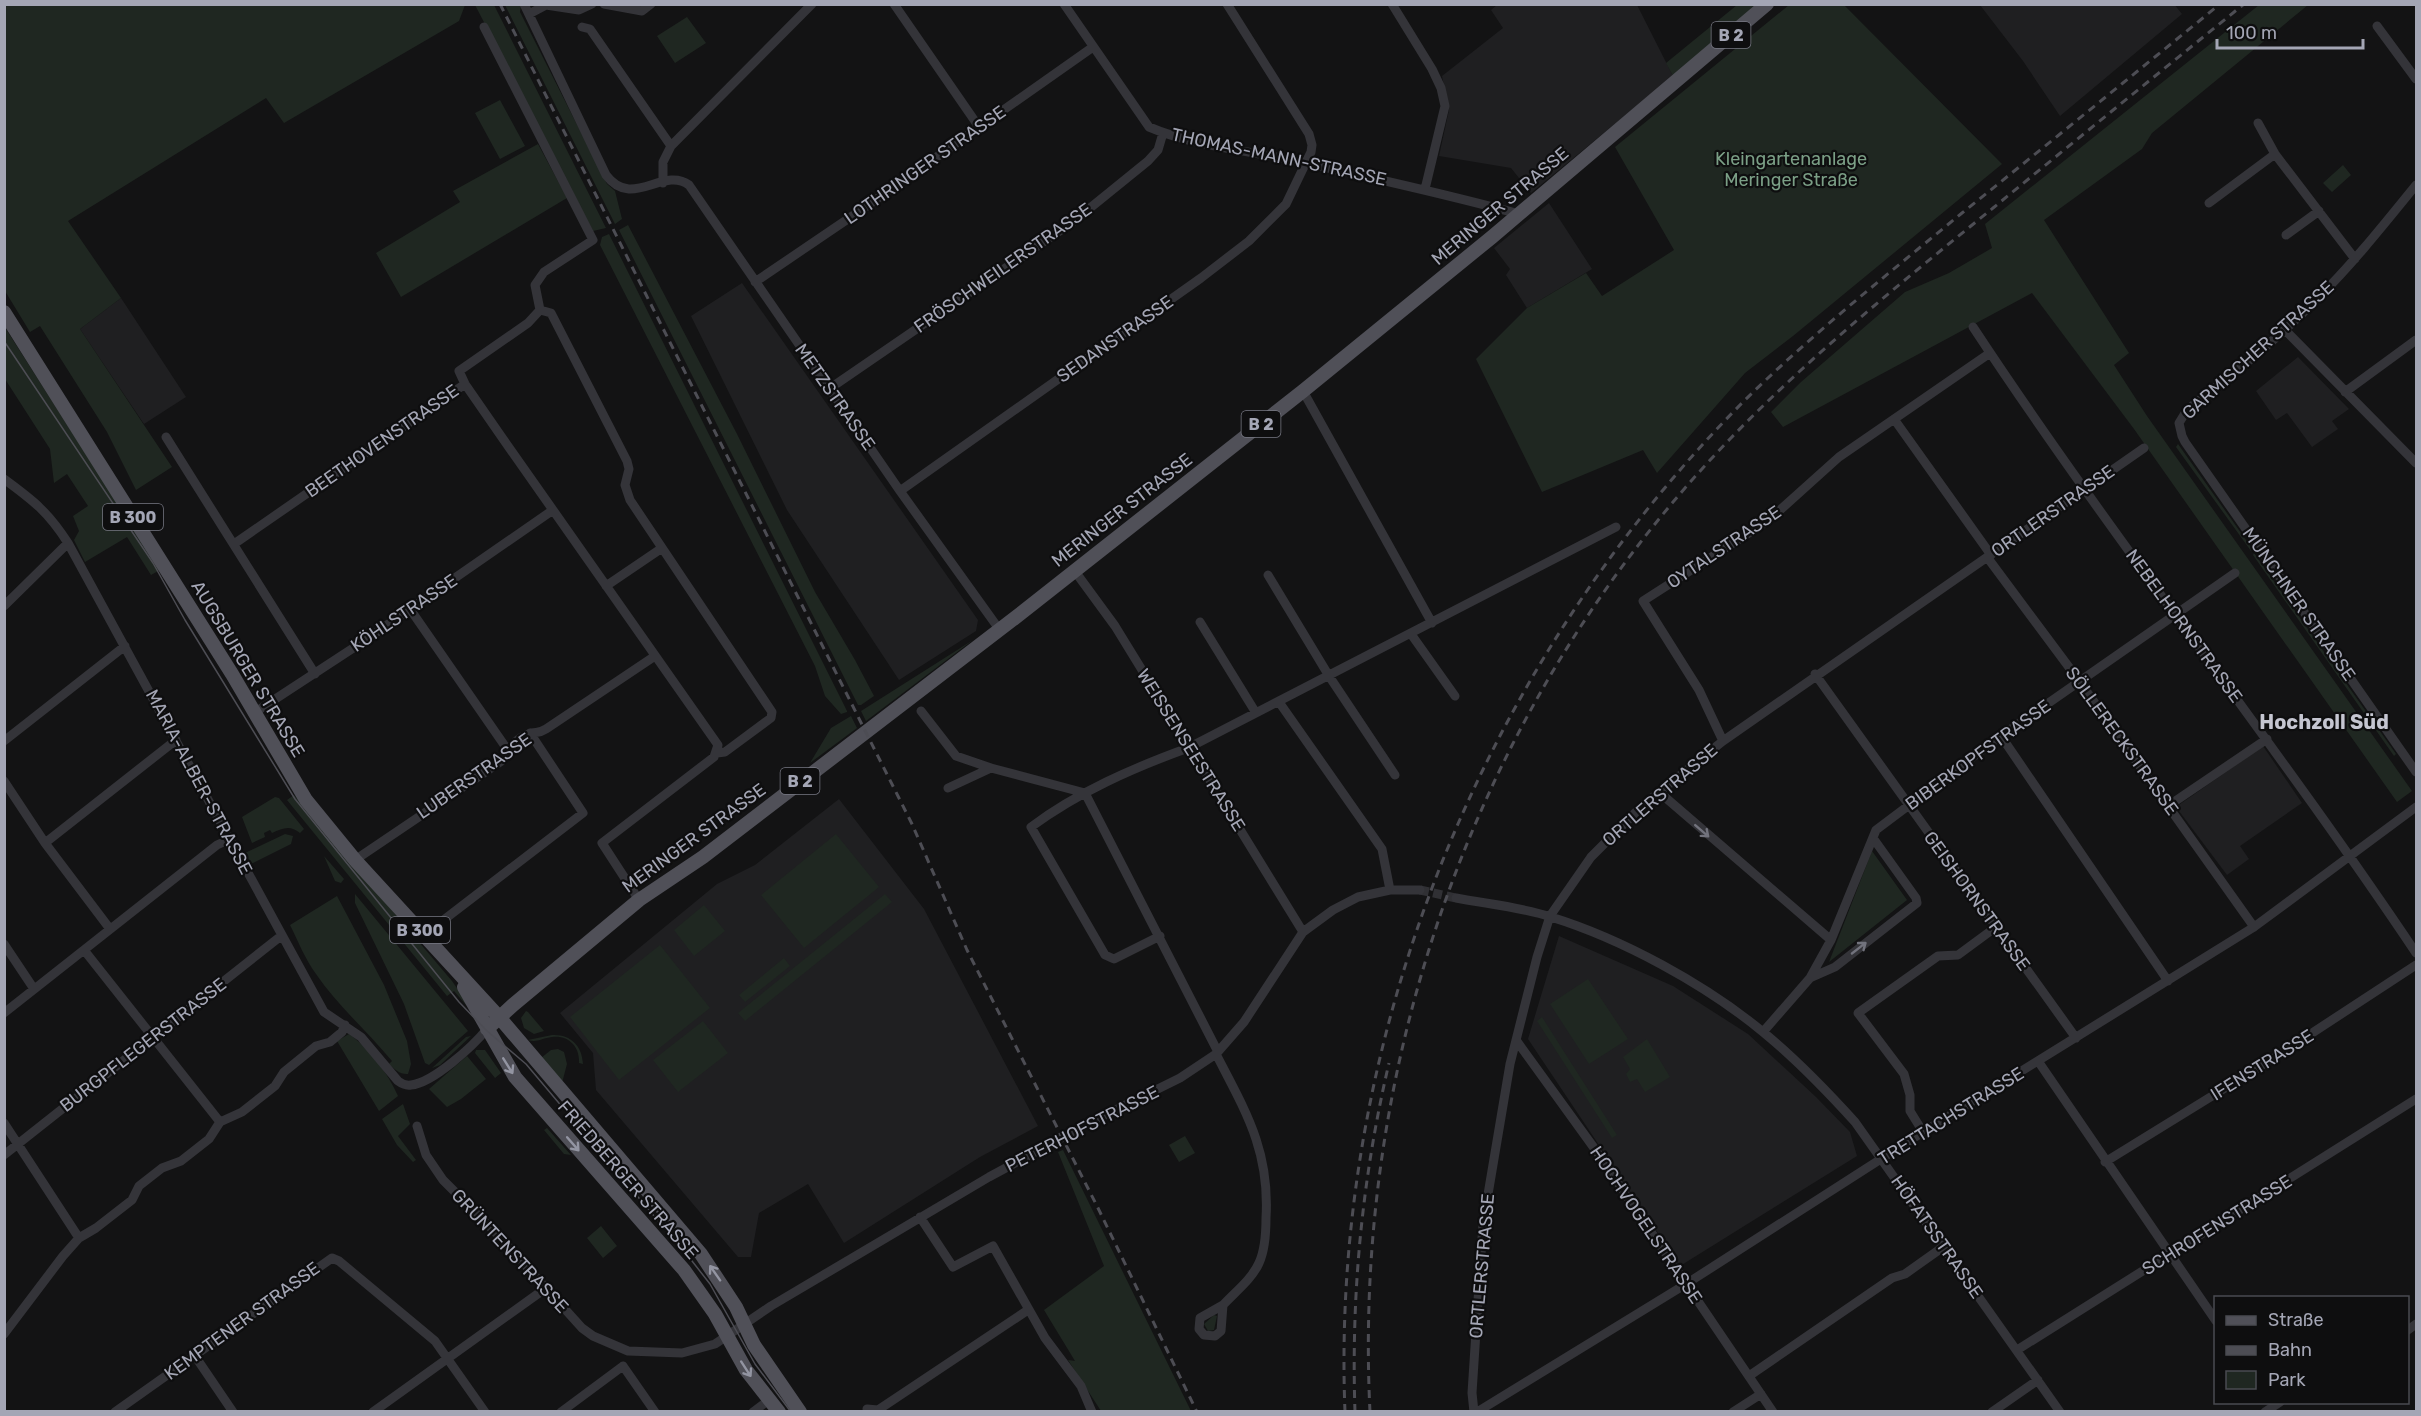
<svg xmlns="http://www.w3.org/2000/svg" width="2421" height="1416" viewBox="0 0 2421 1416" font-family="Rubik,sans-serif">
<rect width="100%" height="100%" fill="#131314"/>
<path fill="#1f1f21" d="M2174,4L2182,14L2060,116L2023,61L1980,5Z
M1497,5H1637L1673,76L1531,193L1511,168L1439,156L1449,110L1442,76L1503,28L1491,10Z
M1549,203L1592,269L1527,308L1506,275L1510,269L1494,248Z
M742,283L978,620L976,631L899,680L787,510L691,316Z
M121,298L186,397L144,424L80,329Z
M2298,357L2349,409L2332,421L2338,429L2312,447L2287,413L2276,420L2256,391Z
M2263,746L2302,803L2240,846L2249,859L2227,875L2176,807Z
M839,799L924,909L1038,1126L980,1157L844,1243L808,1184L759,1213L751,1257H738L596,1090L593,1053L560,1013L717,884L755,865Z
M1559,936L1673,986L1748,1034L1816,1097L1850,1132L1857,1156L1680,1266L1528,1039Z"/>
<path fill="#1f2721" d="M5,4L465,5L459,21L284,123L266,98L68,221L121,298L80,329L172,467L136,490L107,432L40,326L30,332L5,291Z
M475,5H494L606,228L593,231Z
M505,5H521L520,12L607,184L615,191L622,219L615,224Z
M1737,5H1757L1673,76L1666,63Z
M1789,5H1844L2002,164L1793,336L1745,373L1657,473L1643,450L1542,492L1476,359L1527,308L1586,273L1602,296L1674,250L1615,147Z
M2259,5H2308L2152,133L2142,149L2044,220L2129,353L2114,365L2147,416L2412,791L2397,802L2134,429L2032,293L1783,427L1771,412L1801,382L1905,292L1949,273L1992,248L1985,224Z
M687,17L706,43L675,63L657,36Z
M500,100L525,146L500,159L475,113Z
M538,144L567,198L401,297L376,253L460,202L453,191Z
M2343,165L2351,175L2332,192L2323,183Z
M628,225L737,434L815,592L855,660L874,696L861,705H858L619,230Z
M609,234L847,711V712L841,714L825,696L815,666L600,245L602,237Z
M4,326L160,570L151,575L127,537L85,562L74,540L79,531L73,516L88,506L67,474L54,483L50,449L5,379Z
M2178,444L2253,550L2251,551L2176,447Z
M2254,553L2396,754L2394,756L2253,555Z
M973,640L866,721L861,711Z
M851,716L857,728L810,763L831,728Z
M294,795L452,981L468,1004L466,1005L454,991L447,996L287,800Z
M275,797L279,798L304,829L300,833C290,825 283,828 272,833L270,830L264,833L265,837L252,843L242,817Z
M285,834L293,836L291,844L251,864L245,853Z
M836,834L879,887L804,948L761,895Z
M1872,851L1907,900L1829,962Z
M324,856L344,879L341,883L335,881Z
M355,894L468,1031L429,1065L425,1063L404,1004L355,903Z
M885,894L892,902L745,1021L738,1013Z
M337,896L384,985L407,1041L411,1064L408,1074C401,1075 394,1069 389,1064L392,1061C367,1031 338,1006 316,974C305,959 298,941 290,925Z
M704,905L725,931L694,956L674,930Z
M660,945L710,1008L619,1080L570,1017Z
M784,958L790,966L745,1002L739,995Z
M1588,979L1628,1039L1589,1064L1550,1004Z
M526,1011L528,1012L544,1031L534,1034L524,1028L521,1018Z
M1542,1017L1617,1135L1612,1138L1537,1021Z
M703,1021L728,1053L678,1092L653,1060Z
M349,1034C369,1048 388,1073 398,1096L379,1111L337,1041Z
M552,1035C570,1034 582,1045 583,1064L579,1063C580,1047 569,1035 552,1037C542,1038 537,1043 528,1040Z
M471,1036L440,1065L432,1068L466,1037Z
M1647,1039L1670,1077L1645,1092L1637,1079L1630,1082L1626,1074L1630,1069L1623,1057Z
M558,1049L564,1052L567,1064L562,1083L541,1058L551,1050Z
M476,1050H485L501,1073L495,1078L475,1053Z
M467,1056L486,1079L461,1099L447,1107L429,1089Z
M403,1104L410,1124L398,1136L416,1160L413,1162L397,1145L382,1119Z
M547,1128L571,1155L564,1154L544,1130Z
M1185,1136L1195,1153L1179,1162L1169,1145Z
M1063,1150L1191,1411H1101L1068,1360L1075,1361L1044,1310L1104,1266L1058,1152Z
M601,1226L617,1246L603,1258L587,1238Z
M1214,1315L1217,1316L1214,1330L1208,1331L1204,1324Z"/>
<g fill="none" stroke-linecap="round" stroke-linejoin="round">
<path stroke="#303034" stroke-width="9" stroke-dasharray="9 4.5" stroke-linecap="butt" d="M1420,890L1456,898"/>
<path stroke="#343439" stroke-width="9" d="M524,4L606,175C632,210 663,166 689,185L900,491L999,629
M604,4L642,11L651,4
M894,4L979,127
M1064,4L1149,127C1191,145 1242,150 1287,159C1365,176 1442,193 1519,214
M1392,4L1432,69L1441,88L1445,106L1425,189
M529,14L546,5L579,10L592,4
M2377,26L2416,79
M484,27L593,240L544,272L535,285L540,310
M582,27L590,29L671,146
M2258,123L2275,154L2355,259
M663,183V162L671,146L812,4
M2416,185C2385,223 2355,261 2320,296C2279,338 2233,374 2187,410L2179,423L2182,436L2185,442L2416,772
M2209,203L2275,154
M2286,235L2319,211
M755,282L867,206L1093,47
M540,310L528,323L459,371L465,384L501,436L718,745L714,757L602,843L639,900
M540,310L551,313L627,461L629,469L625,485L630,500L772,712L771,718L725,752L717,753
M1973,327C2114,541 2274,741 2416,953
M2285,330L2416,463
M829,389L1074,221L1148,161L1158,150L1163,133
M1303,391L1432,623
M2345,392L2416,340
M1894,419L1991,555
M166,437L315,674
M4,479C34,501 48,512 68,543L324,1012L361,1037L398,1081C402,1084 406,1086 411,1085C433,1083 473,1046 487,1029
M900,491L1201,278L1249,241L1286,204L1311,152L1312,145L1309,134L1227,4
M234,544L465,384
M1987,557L2080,682L2254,927
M1074,570L1115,626L1303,932
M1268,575L1329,676L1395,775
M606,586L662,548
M4,606L68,543
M410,609L507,749
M1200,622L1256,713
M1411,634L1455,696
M1815,674L2076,1038
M1279,702L1382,849L1390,890
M921,711L956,756L991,768L1085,793
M254,713L364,641L553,510
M2001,736L2168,981
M4,741L125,646
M1723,741L1699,690L1643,601L1769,520L1839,457L1990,353
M4,781L45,843L110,929
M948,788L991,768
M1659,792L1831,940
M1085,793L1218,1052
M2168,806L2267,739
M45,843L176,740
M355,860L503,760C507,748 519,736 532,733C538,732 540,733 546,729L655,656
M1456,898C1487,904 1521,907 1551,917C1622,939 1705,984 1763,1032C1796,1059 1826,1090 1855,1122L2060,1412
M424,935L583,813L530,733
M1160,936L1114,959L1105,955L1031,827C1078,792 1133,768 1188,748L1616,527
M4,944L34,989
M84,950L220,1122
M1810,978L1835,967L1917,903L1916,898L1873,838
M4,1013L217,845L230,839
M1763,1032L1810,978L1831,940L1876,830L2001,736L2235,573
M1516,1040L1597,1152L1773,1412
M1216,1054C1246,1112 1270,1151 1266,1218C1266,1233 1265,1250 1259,1263C1252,1279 1235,1292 1223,1305
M2038,1061L2216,1321
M4,1123L79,1238
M417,1126L426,1155L443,1180L498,1235L582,1328L593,1336L628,1351L682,1353L715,1344L771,1306L989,1177L1093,1121L1180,1078L1216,1054L1244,1022L1303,932L1333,910L1358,897L1390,890H1420
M1923,1132L1910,1111V1095L1904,1074L1858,1013L1938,956L1958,955L1996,927
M4,1155L281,936
M2105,1162L2277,1056L2416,965
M920,1217L953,1267L993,1246L1045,1338L1081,1386L1092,1412
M1223,1305L1221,1331L1215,1336L1204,1335L1199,1329L1200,1318Z
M2408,1330L2416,1324
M4,1334L63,1256L79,1238L96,1228L132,1200L139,1186L162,1168L181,1161L209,1139L220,1122L242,1112L275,1086L284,1072L316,1046L330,1042L342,1032L345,1025
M2017,1350L2416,1099
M195,1356L233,1412
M623,1366L655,1412
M1749,1376L1892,1278L1905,1274L1943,1247
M867,1409L878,1410L1028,1310
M115,1412L332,1258L339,1261L435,1341L485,1412
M373,1412L546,1288
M561,1412L623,1366
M753,1412L769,1400
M1474,1412L1472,1393L1483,1224L1510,1064L1537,957L1550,916L1591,857L1643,805L1723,741L2144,448
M1477,1412L1686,1284L1923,1132L2254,927L2416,807
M1733,1412L1761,1394
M1992,1412L2038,1380
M2265,1412L2280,1402"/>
<path stroke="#505058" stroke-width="14" d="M4,312L232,674L306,800L355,860L499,1017L701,1254L736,1307L754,1345L800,1412
M464,987L515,1077L684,1270L715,1314L746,1370L779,1412
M487,1029L513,1005L639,900L703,857L1020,614L1303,391L1492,237L1767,4"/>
<path stroke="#4d4d54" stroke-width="1.5" d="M4,341L153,563L185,620L295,799L459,1002L486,1030L526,1064L692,1261L710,1284L755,1364L791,1412"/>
<path stroke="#4d4d54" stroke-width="3" stroke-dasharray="8 6" stroke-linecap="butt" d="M500,4L912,824L967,950L1098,1208L1197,1412
M1345,1412C1330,1040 1482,664 1744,401C1812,334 1888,274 1962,213C2048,144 2134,74 2220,4
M1355,1412C1351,1294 1362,1178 1389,1063
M1370,1412C1352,1055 1481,696 1730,439C1811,355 1902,282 1993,208C2076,140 2160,72 2244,4"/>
</g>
<defs><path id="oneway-shaft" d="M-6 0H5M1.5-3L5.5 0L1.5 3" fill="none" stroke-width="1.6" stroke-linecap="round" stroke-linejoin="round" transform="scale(1.5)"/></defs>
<g stroke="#72737d">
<use href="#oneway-shaft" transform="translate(1702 831) rotate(41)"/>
<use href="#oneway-shaft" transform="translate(1859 948) rotate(-38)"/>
</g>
<g stroke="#9395a2">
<use href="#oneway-shaft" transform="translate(508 1066) rotate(58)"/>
<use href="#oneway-shaft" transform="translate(573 1144) rotate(49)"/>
<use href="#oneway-shaft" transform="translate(715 1273) rotate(-125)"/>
<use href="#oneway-shaft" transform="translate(746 1369) rotate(57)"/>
</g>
<g text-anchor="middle" stroke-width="4.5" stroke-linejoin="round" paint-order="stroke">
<g fill="#0e0e0f" stroke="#777883" stroke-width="1.5">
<rect x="1711.5" y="22" width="39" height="26" rx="4.5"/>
<rect x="1241.5" y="411" width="39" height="26" rx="4.5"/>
<rect x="103" y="504" width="60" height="26" rx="4.5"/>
<rect x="780.5" y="768" width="39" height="26" rx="4.5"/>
<rect x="390" y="917" width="60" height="26" rx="4.5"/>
</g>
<g font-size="16" font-weight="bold" fill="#a4a6b5">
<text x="1731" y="41">B 2</text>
<text x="1261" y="430">B 2</text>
<text x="133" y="523">B 300</text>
<text x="800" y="787">B 2</text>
<text x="420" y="936">B 300</text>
</g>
<g font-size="18" fill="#a4a6b5" stroke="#0e0e0f">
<text transform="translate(1279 157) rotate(12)" y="6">THOMAS-MANN-STRASSE</text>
<text transform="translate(925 165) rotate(-35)" y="6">LOTHRINGER STRASSE</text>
<text transform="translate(1500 206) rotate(-40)" y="6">MERINGER STRASSE</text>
<text transform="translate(1003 268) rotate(-35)" y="6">FRÖSCHWEILERSTRASSE</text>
<text transform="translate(1115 339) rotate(-35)" y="6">SEDANSTRASSE</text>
<text transform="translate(2258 350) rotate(-42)" y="6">GARMISCHER STRASSE</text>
<text transform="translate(835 397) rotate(55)" y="6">METZSTRASSE</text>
<text transform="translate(382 441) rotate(-35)" y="6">BEETHOVENSTRASSE</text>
<text transform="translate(1122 510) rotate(-38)" y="6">MERINGER STRASSE</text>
<text transform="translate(2053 511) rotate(-35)" y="6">ORTLERSTRASSE</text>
<text transform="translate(1724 547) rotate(-34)" y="6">OYTALSTRASSE</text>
<text transform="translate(2299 604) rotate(55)" y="6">MÜNCHNER STRASSE</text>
<text transform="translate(404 613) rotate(-34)" y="6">KÖHLSTRASSE</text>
<text transform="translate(2184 626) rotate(54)" y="6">NEBELHORNSTRASSE</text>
<text transform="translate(248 669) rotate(59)" y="6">AUGSBURGER STRASSE</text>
<text transform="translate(2122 741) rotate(54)" y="6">SÖLLERECKSTRASSE</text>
<text transform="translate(1191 750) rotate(58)" y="6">WEISSENSEESTRASSE</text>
<text transform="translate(1978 755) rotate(-36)" y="6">BIBERKOPFSTRASSE</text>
<text transform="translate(474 776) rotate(-35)" y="6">LUBERSTRASSE</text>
<text transform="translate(199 782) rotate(62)" y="6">MARIA-ALBER-STRASSE</text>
<text transform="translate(1660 795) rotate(-41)" y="6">ORTLERSTRASSE</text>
<text transform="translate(694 838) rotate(-36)" y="6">MERINGER STRASSE</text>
<text transform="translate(1977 901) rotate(54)" y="6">GEISHORNSTRASSE</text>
<text transform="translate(143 1045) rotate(-38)" y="6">BURGPFLEGERSTRASSE</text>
<text transform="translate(2262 1065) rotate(-32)" y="6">IFENSTRASSE</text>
<text transform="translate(1951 1116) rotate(-32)" y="6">TRETTACHSTRASSE</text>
<text transform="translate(1082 1129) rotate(-27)" y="6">PETERHOFSTRASSE</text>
<text transform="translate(628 1180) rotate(49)" y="6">FRIEDBERGER STRASSE</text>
<text transform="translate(1646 1225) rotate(56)" y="6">HOCHVOGELSTRASSE</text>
<text transform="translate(2217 1225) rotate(-32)" y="6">SCHROFENSTRASSE</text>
<text transform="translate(1937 1237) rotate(55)" y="6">HÖFATSSTRASSE</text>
<text transform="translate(510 1251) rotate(47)" y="6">GRÜNTENSTRASSE</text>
<text transform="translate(1482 1266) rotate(-85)" y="6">ORTLERSTRASSE</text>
<text transform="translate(242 1321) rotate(-36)" y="6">KEMPTENER STRASSE</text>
</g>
<g font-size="18" fill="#7b9f86" stroke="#0e0e0f">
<text x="1791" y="165">Kleingartenanlage<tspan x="1791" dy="21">Meringer Straße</tspan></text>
</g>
<g font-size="20" font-weight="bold" fill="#c5c6d1" stroke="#0e0e0f">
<text x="2324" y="729">Hochzoll Süd</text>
</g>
</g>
<rect width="2421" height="1416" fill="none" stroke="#a4a6b5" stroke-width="12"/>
<rect x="2214" y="1296" width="195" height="108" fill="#0e0e0f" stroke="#4a4b51" stroke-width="1.5"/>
<rect x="2226" y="1316" width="30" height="9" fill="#505058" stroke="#4a4b51" stroke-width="1.5"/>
<text x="2268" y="1326" font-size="18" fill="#a4a6b5">Straße</text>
<rect x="2226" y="1346" width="30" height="9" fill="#4d4d54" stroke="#4a4b51" stroke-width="1.5"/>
<text x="2268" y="1356" font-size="18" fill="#a4a6b5">Bahn</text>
<rect x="2226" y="1371" width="30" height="18" fill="#1f2721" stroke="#4a4b51" stroke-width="1.5"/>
<text x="2268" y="1386" font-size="18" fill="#a4a6b5">Park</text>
<path d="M2217 39v9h146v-9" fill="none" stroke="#a4a6b5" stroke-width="3"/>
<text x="2226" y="39" font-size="18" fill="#a4a6b5" stroke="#0e0e0f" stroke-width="4.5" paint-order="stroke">100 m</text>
</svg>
